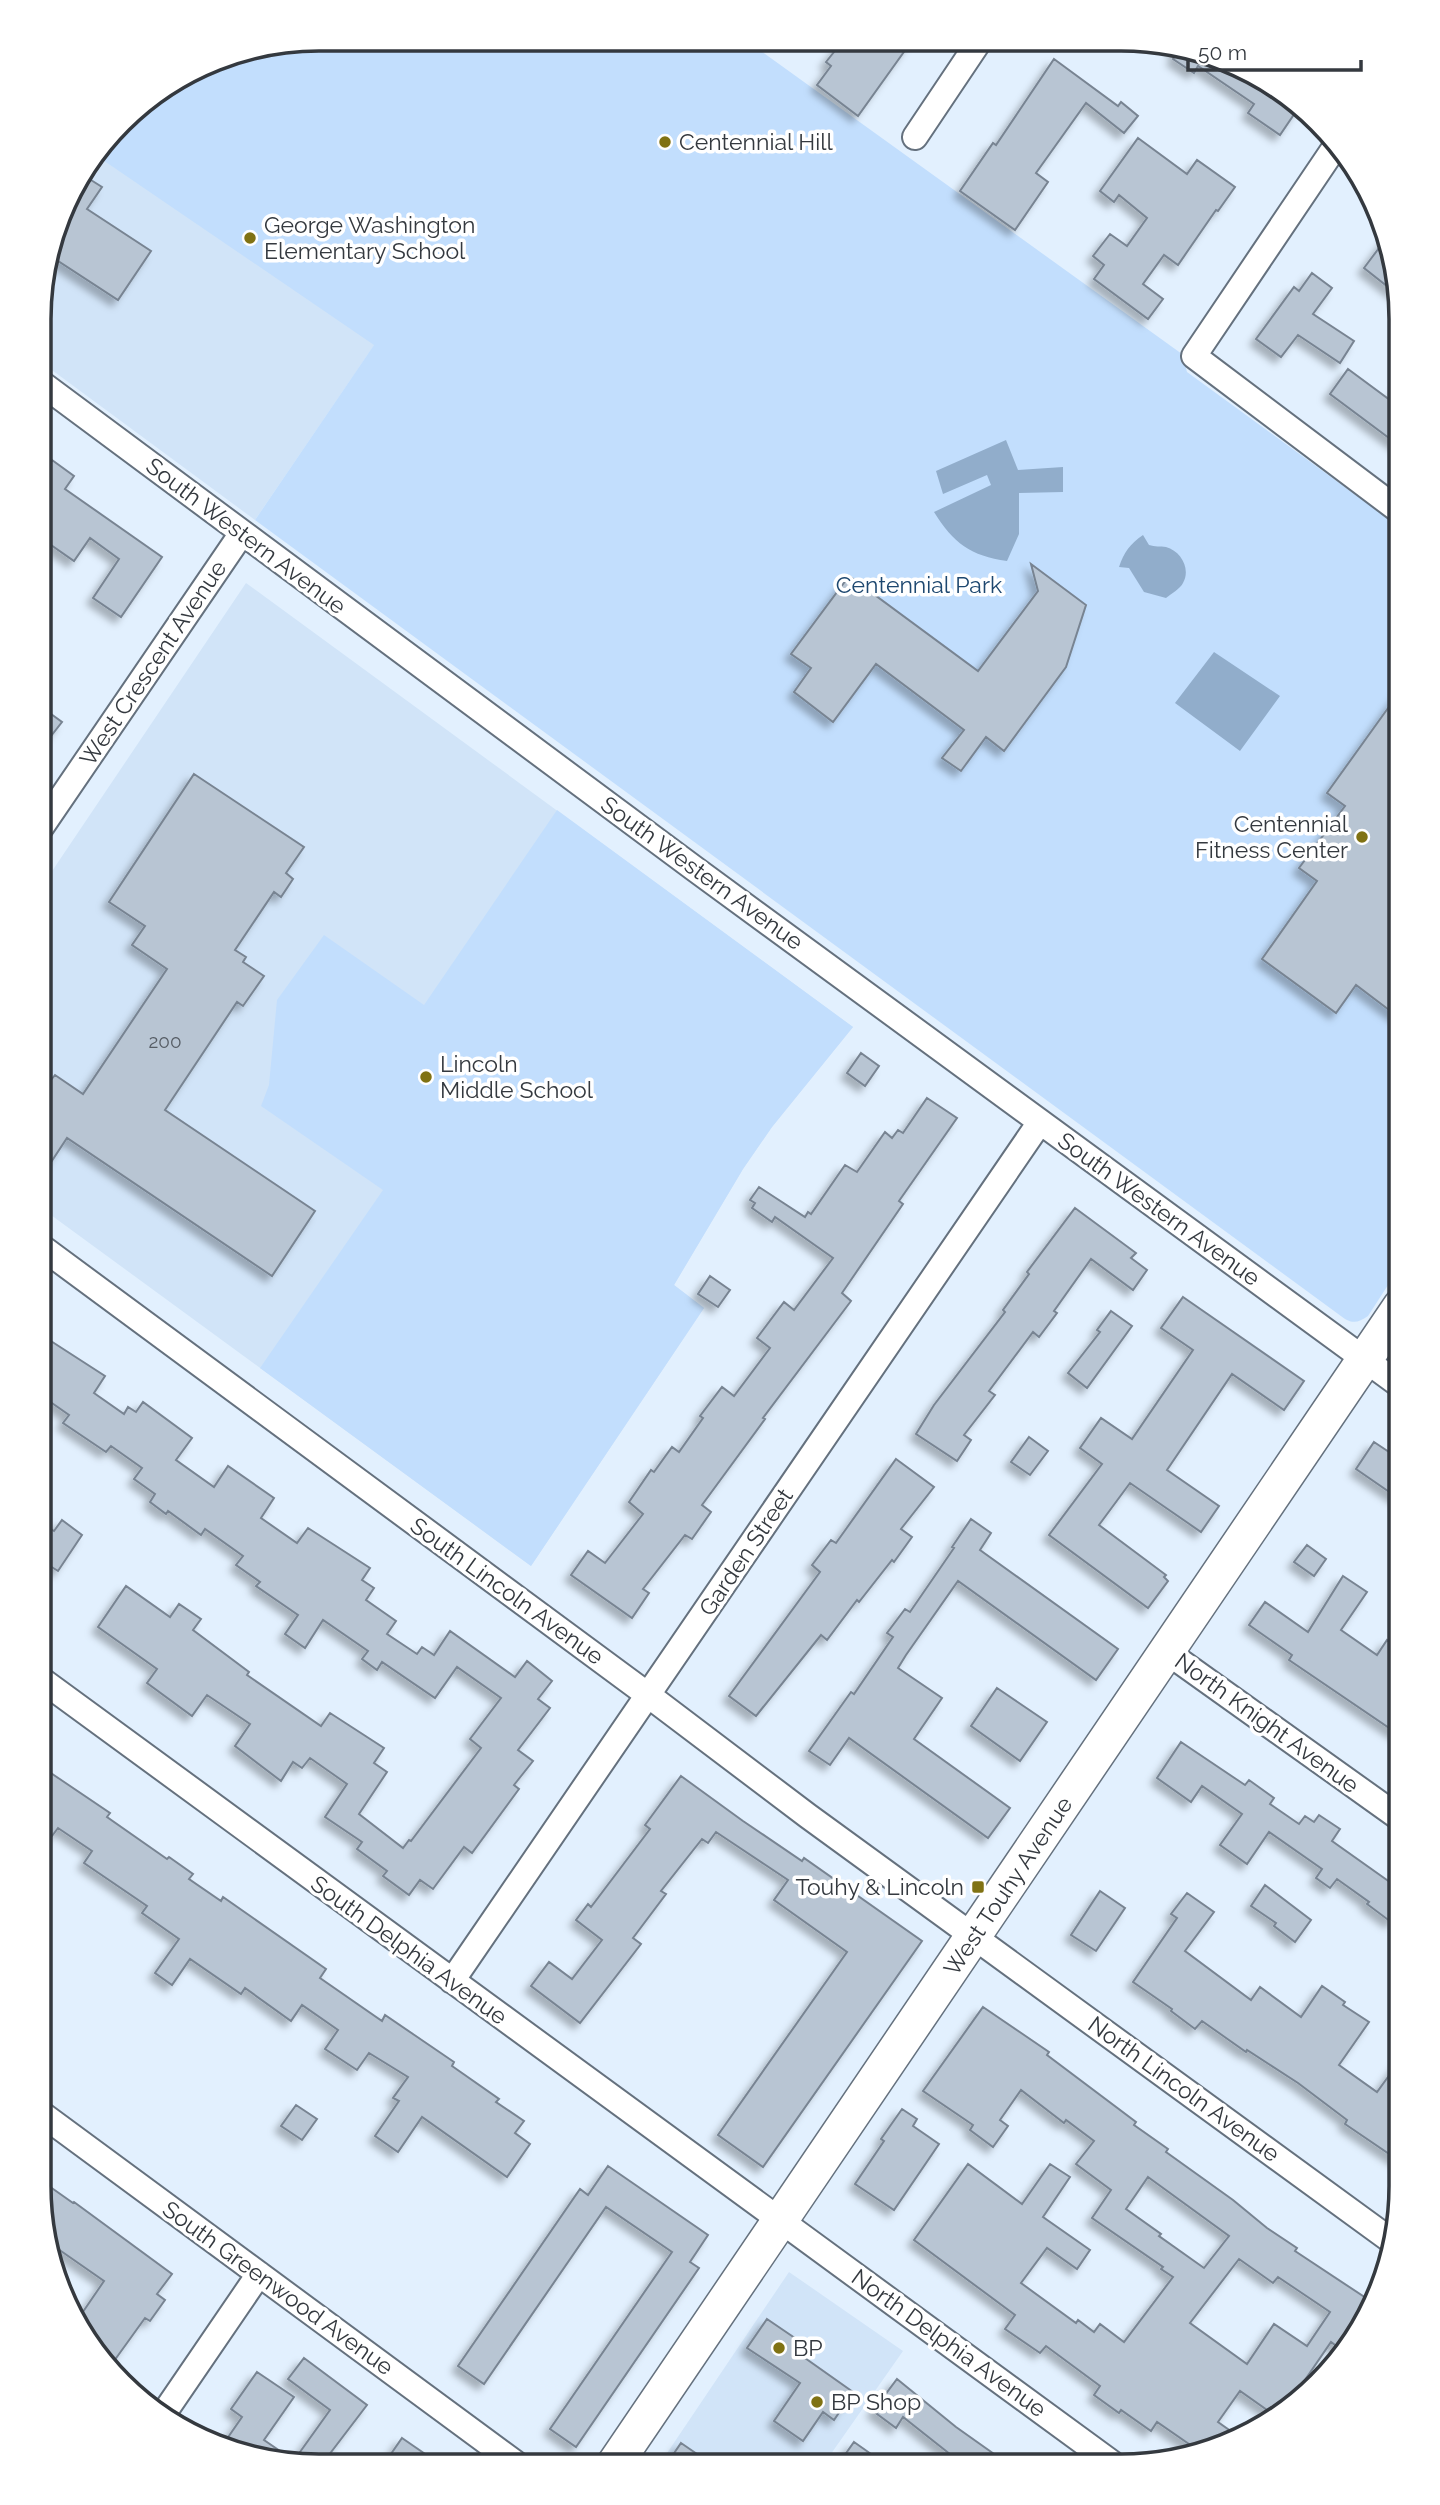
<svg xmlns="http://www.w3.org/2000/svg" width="1440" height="2505" viewBox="0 0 1440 2505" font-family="Raleway,sans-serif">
<defs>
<filter id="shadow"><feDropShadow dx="-6" dy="6" stdDeviation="3.5" flood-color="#0004"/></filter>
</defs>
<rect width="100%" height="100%" fill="#e2f0fe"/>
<path fill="#d1e4f8" d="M318,39L582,40L255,520L41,362V282L68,194L134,108L212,60Z
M246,583L853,1027L772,1127L743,1169L674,1285L704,1308L531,1566L40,1207V889Z
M789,2272L903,2351L826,2461L816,2454L808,2466L659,2465Z"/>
<path fill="#c2defd" d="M318,39L747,41L1182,354L1187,372L1401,528V1265L1368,1316C1359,1322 1354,1324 1345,1319L255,520L374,345L97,156L134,108L212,60Z
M557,810L853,1027L772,1127L743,1169L674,1285L704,1308L531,1566L260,1368L383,1190L261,1106L269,1085L277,1000L324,935L424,1005Z"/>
<path fill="#91adcb" d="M1006,440L1018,470L1063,467V492L1019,493V534L1007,561C971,556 953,543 934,512L991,485L987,475L943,494L936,471Z
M1143,535L1149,545C1155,547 1160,546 1166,547C1181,551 1191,569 1183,583C1180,589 1171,594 1166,598L1144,592L1129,568L1119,567C1124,552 1130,544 1143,535Z
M1214,652L1280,696L1240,751L1175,703Z"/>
<path fill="#b8c5d3" stroke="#788492" stroke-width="2" fill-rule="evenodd" filter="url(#shadow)" d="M842,42H911L858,116L817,85L831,66L826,62Z
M1175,44L1245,67L1301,104L1280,135L1248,113L1254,104L1198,66L1194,73L1173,59L1178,52L1172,48Z
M1054,59L1118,106L1121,102L1138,116L1124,133L1086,103L1036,173L1048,182L1015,230L960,191L993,143L996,145Z
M1138,138L1187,174L1197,160L1235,187L1218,211L1216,210L1178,265L1164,255L1143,284L1163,299L1148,319L1094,279L1104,265L1093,256L1110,234L1127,246L1147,218L1119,195L1114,202L1100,191Z
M83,175L102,187L87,209L151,251L118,300L49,255L68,194Z
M1388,236L1390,251L1397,294L1364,268Z
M1312,273L1332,288L1313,314L1354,341L1340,363L1298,335L1281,357L1256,339L1294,287L1299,291Z
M1348,369L1390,400L1401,384V447L1330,394Z
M52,460L74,476L65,489L162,557L121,617L93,598L119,559L90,538L74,561L41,538V476Z
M1031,564L1086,605L1066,667L1004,751L986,737L961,771L942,758L964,730L876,664L833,722L794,692L811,668L791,654L849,576L978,671L1038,591Z
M1401,690V1019L1356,985L1336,1013L1262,959L1317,881L1299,868L1345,806L1327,793Z
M40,706L62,722L40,750Z
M194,774L304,847L286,873L293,879L281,897L274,892L235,950L246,957L243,962L264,976L243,1006L237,1002L165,1110L315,1211L272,1276L67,1138L40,1179V1080L47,1085L55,1075L83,1094L167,969L132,945L145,926L109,902Z
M861,1053L879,1066L865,1086L847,1073Z
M927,1098L957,1118L899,1201L903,1204L842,1293L851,1301L763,1418L765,1419L702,1505L711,1512L692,1539L685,1535L643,1589L649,1593L632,1618L571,1575L588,1551L605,1563L643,1514L629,1502L651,1470L654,1472L672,1447L679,1452L703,1418L700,1416L722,1387L734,1396L770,1348L757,1338L784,1302L794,1310L833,1258L775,1217L772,1222L752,1208L755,1203L750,1200L759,1187L805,1217L808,1212L811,1214L845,1165L857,1172L885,1132L892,1138L898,1130L903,1133Z
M1075,1208L1136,1253L1131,1258L1147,1270L1133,1290L1091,1259L1054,1311L1057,1313L1039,1337L1033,1332L989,1391L995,1395L964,1435L971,1440L957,1461L916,1434L934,1405L1005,1312L1003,1310L1029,1274L1027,1272Z
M710,1276L730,1290L718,1307L698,1294Z
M1183,1297L1304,1381L1284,1410L1232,1374L1167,1470L1219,1506L1201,1532L1130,1483L1099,1525L1166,1575L1164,1577L1168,1581L1148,1608L1049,1535L1102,1464L1080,1448L1101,1418L1132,1439L1193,1350L1161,1328Z
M1111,1311L1132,1326L1087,1388L1068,1373L1100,1332L1097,1330Z
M40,1334L105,1376L94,1393L124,1414L128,1407L136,1412L143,1402L192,1438L176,1460L214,1487L228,1466L274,1498L261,1518L297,1543L308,1528L370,1568L362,1580L374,1588L366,1600L396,1621L387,1634L417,1654L422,1647L434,1655L450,1631L515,1677L527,1661L552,1681L538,1699L550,1708L518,1750L533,1761L514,1785L519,1789L472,1853L464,1847L433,1889L420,1880L409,1895L383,1876L387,1871L357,1849L362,1842L325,1817L347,1784L310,1758L302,1768L293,1762L281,1781L235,1746L250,1724L207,1695L192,1716L147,1683L157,1669L98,1627L126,1586L170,1617L179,1604L201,1619L193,1630L249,1672L247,1675L321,1726L330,1713L384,1748L374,1763L387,1772L359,1814L403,1848L409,1840L411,1841L481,1748L470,1739L501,1698L457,1667L435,1698L382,1662L377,1670L362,1659L368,1651L323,1620L305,1648L285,1634L298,1615L256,1586L260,1582L236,1565L243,1556L205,1529L201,1535L168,1511L166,1514L150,1502L155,1494L134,1479L142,1468L111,1446L106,1452L63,1423L69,1415L39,1394Z
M1029,1437L1048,1451L1030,1475L1011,1462Z
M1374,1442L1401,1460V1500L1356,1469Z
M896,1459L934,1487L901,1529L912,1537L894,1562L892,1560L859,1602L857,1600L827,1640L821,1635L756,1716L729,1696L820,1572L812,1565L831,1540L836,1543Z
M971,1519L991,1533L980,1550L1118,1649L1096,1680L958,1581L906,1655L898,1668L942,1698L914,1739L1010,1808L988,1838L849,1738L830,1765L809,1751L851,1692L854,1694L893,1637L887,1633L905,1609L910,1612L954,1548L952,1547Z
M62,1520L82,1535L58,1571L39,1559V1521L54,1531Z
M1307,1545L1326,1559L1314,1576L1294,1562Z
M1343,1576L1367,1592L1341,1630L1377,1655L1387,1640L1401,1650V1736L1289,1660L1292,1655L1249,1625L1265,1602L1308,1632Z
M997,1688L1047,1722L1020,1761L971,1726Z
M1181,1742L1245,1785L1249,1780L1274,1798L1270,1804L1299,1824L1305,1816L1314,1822L1319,1815L1340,1829L1332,1841L1401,1890V1910L1391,1922L1367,1904L1369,1902L1337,1879L1330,1888L1316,1878L1322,1869L1269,1832L1247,1864L1220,1845L1242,1814L1202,1786L1191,1802L1157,1778Z
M39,1765L110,1813L107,1817L167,1859L169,1857L193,1874L189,1879L221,1901L223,1897L326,1969L320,1978L382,2021L385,2015L454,2062L452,2066L499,2099L496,2102L524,2121L515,2133L530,2144L507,2177L422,2117L398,2152L375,2136L399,2101L393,2098L408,2077L369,2053L357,2070L325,2049L338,2030L302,2005L291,2021L245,1988L241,1994L190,1959L172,1985L155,1973L179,1939L142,1913L147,1906L84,1863L92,1851L58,1828L52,1836L39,1827Z
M681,1776L743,1821L802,1861L804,1858L922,1941L763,2167L718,2135L847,1952L774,1900L788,1880L716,1832L708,1843L702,1839L661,1891L666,1894L633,1938L641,1944L580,2023L531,1986L549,1962L572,1979L602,1940L576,1920L588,1904L591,1907L650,1829L645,1825Z
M1265,1885L1311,1920L1295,1942L1274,1926L1276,1923L1251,1906Z
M1100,1891L1125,1908L1096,1951L1071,1935Z
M1187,1893L1214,1912L1185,1951L1251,2000L1260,1987L1301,2017L1322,1986L1345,2002L1343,2005L1369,2022L1339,2065L1377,2092L1401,2059V2162L1345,2124L1347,2120L1298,2083L1247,2050L1246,2052L1202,2021L1195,2029L1171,2011L1172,2009L1133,1982L1177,1918L1171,1914Z
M983,2007L1049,2052L1047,2055L1136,2122L1134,2125L1168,2149L1166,2152L1233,2200L1267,2228L1297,2248L1295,2251L1372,2302L1339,2348L1331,2342L1292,2399L1294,2401L1287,2411L1277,2417L1240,2391L1218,2422L1239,2437L1212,2452L1202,2453L1157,2422L1151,2431L1121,2410L1119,2413L1094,2395L1100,2386L1046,2346L1040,2353L1005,2329L1015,2315L914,2240L968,2164L1022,2204L1050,2164L1070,2177L1043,2217L1090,2250L1077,2269L1047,2248L1021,2283L1076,2323L1078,2320L1094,2332L1100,2324L1124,2342L1173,2277L1161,2269L1163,2267L1092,2218L1111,2190L1076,2164L1094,2141L1066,2120L1064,2123L1021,2090L1000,2120L1008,2126L993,2147L970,2130L973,2125L923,2091ZM1148,2177L1229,2236L1204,2268L1159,2236L1161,2234L1126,2209ZM1239,2259L1273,2283L1278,2277L1330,2312L1307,2346L1274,2324L1247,2364L1190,2323Z
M296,2105L317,2119L302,2140L281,2126Z
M902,2109L917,2119L913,2126L939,2144L894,2210L855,2184L884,2141L881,2139Z
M608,2166L708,2235L690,2262L699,2268L576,2447L550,2429L672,2252L606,2207L484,2384L458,2366L580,2189L588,2195Z
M39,2179L73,2203L74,2202L172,2274L157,2294L165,2300L150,2321L145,2318L109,2368L86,2342L76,2322L104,2281L48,2242Z
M767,2319L811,2349L805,2358L853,2392L834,2420L823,2412L803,2441L774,2421L800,2383L747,2348Z
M304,2358L367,2405L322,2464H317L300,2452L330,2410L288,2379Z
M257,2372L294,2397L264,2440L299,2464H282L222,2446L242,2417L231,2409Z
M897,2379L956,2427L1011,2466H965L903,2417L896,2428L873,2411Z
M402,2438L441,2465L384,2464Z
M854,2442L888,2466H837Z
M681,2443L713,2465H666Z"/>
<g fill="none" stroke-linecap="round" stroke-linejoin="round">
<defs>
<path id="minor" d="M915,137L978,43
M1337,144L1194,356L1401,512
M41,383L695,869L1401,1386
M40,829L242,533
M40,1246L648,1695L808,1816L1393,2242
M1167,1652L1401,1819
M39,1678L1116,2466
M452,1981L1040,1122
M39,2112L518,2465
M162,2416L259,2274"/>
<path id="secondary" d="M614,2465L1401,1306"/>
</defs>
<use href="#minor" stroke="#65717e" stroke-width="28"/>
<use href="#secondary" stroke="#65717e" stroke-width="38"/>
<use href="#minor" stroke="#fff" stroke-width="24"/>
<use href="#secondary" stroke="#fff" stroke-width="35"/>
</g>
<g fill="#807213" stroke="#fff" stroke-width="2.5">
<circle cx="665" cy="142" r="7"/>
<circle cx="250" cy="238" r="7"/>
<circle cx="1362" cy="837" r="7"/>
<circle cx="426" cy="1077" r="7"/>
<rect x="971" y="1880" width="14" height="14" rx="3.5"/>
<circle cx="779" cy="2348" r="7"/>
<circle cx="817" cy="2402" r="7"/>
</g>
<g text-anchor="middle" stroke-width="7" stroke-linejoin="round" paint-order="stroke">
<g font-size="19" fill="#555c64">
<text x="165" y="1048">200</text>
</g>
<g font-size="23" fill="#34393f" stroke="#fff" text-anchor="start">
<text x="679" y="150">Centennial Hill</text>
<text x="264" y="233">George Washington<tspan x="264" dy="26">Elementary School</tspan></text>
<text x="1348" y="832" text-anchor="end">Centennial<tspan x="1348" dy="26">Fitness Center</tspan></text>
<text x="440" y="1072">Lincoln<tspan x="440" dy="26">Middle School</tspan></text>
<text x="964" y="1895" text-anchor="end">Touhy &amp; Lincoln</text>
<text x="793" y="2356">BP</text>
<text x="831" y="2410">BP Shop</text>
</g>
<g font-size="23" fill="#34393f" stroke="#fff">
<text transform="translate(246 536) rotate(37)" y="8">South Western Avenue</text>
<text transform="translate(153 663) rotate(-56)" y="8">West Crescent Avenue</text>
<text transform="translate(702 873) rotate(36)" y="8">South Western Avenue</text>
<text transform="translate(1159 1209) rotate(36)" y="8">South Western Avenue</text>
<text transform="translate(746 1552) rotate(-56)" y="8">Garden Street</text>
<text transform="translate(507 1591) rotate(36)" y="8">South Lincoln Avenue</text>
<text transform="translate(1267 1723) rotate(36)" y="8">North Knight Avenue</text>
<text transform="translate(1008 1886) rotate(-56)" y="8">West Touhy Avenue</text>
<text transform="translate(409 1950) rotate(36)" y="8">South Delphia Avenue</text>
<text transform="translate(1184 2089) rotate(36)" y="8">North Lincoln Avenue</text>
<text transform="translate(278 2288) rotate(36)" y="8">South Greenwood Avenue</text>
<text transform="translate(949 2343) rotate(36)" y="8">North Delphia Avenue</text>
</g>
<g font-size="23" fill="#1d476f" stroke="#fff">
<text x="919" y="593">Centennial Park</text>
</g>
</g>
<path d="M0 0H1440V2505H0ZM319 51H1121A268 268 0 0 1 1389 319V2186A268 268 0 0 1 1121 2454H319A268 268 0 0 1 51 2186V319A268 268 0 0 1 319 51Z" fill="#fff" fill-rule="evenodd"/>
<path fill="none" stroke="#34393f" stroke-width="3.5" d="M319 51H1121A268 268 0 0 1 1389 319V2186A268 268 0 0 1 1121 2454H319A268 268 0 0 1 51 2186V319A268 268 0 0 1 319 51Z"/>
<path d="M1188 60v10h173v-10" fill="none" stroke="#34393f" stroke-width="3.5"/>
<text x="1198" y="60" font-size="21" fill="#34393f" stroke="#ffffff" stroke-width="5" paint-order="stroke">50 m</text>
</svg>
